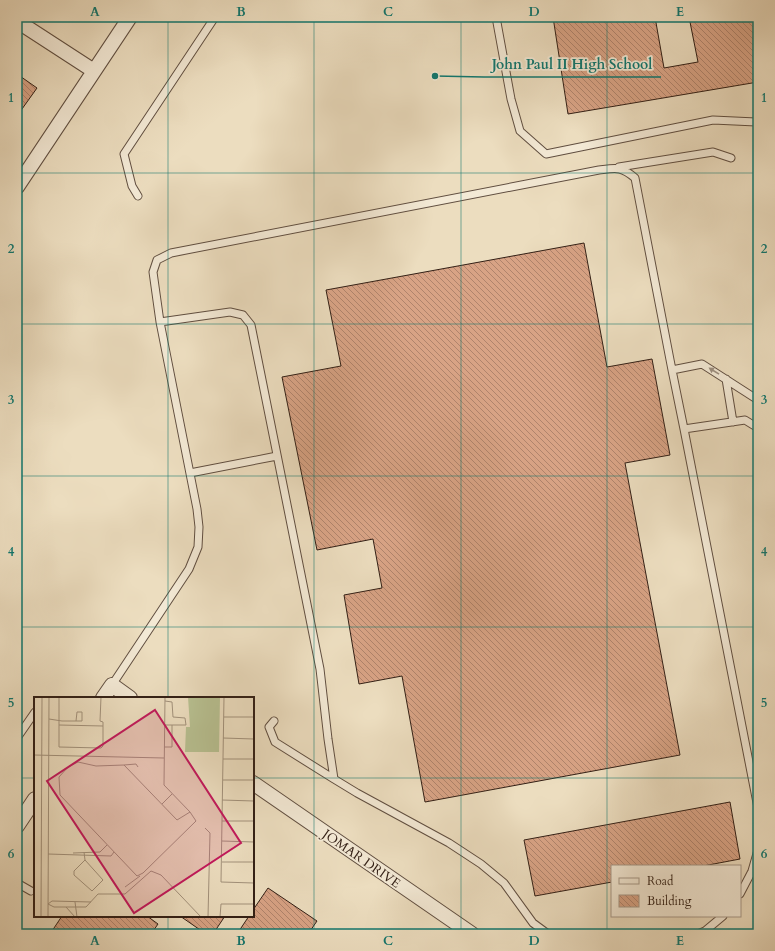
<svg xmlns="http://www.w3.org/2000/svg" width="775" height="951" viewBox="0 0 775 951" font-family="Cardo,serif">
<defs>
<pattern id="building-back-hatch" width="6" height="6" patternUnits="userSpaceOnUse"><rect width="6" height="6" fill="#d8a385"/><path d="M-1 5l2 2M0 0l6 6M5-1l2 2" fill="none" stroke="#b0846c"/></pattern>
</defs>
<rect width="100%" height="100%" fill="#ecddbf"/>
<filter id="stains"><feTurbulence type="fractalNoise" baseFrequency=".005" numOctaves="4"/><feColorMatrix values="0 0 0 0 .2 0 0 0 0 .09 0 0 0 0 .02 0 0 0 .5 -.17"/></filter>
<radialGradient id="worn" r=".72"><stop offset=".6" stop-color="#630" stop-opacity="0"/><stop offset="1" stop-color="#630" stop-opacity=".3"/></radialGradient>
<path fill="url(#building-back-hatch)" stroke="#321f15" d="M553,17H655L664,68L698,62L689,17H758V82L568,114Z
M17,74L37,88L17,116Z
M584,243L607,367L652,359L670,455L625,463L680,755L425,802L402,676L359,684L344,595L382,588L373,539L317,550L282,377L341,366L326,290Z
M730,802L740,859L703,866H612V882L535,896L524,840Z
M268,888L317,921L308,934H237L249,916H253V910Z
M62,916H147L158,924L151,934H50Z
M180,916H225L213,934H206Z"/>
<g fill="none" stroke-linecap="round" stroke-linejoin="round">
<defs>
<path id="service" d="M496,17L511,99L520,131L546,154L713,120L756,122L758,123
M619,167L713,152L731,158
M138,196L132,186L124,154L215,17
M672,370L702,364L758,400
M726,379L733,422
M684,429L745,420L758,428
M190,473L277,456
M112,685L189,569L198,547L199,527L197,509L160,322
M274,721L269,727L275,742L334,779
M17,738L35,712
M17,883L31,891
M740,894L752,871L758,850
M548,934L533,923L504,883L481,864L449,843L357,793L334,779L328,739L320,669L251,325L243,315L230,312L160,322L153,272L157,260L171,253L599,170C616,168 621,166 635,178L672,370L684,429L758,808
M698,934L705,931L723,916"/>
<path id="minor" d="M17,21L94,71
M17,187L130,17
M103,698L112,685L130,698
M253,783L472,934
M17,826L35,799"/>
</defs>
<use href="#service" stroke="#604e40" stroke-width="9"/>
<use href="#minor" stroke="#604e40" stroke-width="16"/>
<use href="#service" stroke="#f3e9d5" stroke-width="7"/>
<use href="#minor" stroke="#f3e9d5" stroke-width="14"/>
</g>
<defs><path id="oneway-solid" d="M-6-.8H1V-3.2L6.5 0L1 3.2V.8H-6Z"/></defs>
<use fill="#9c8e7f" href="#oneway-solid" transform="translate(714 371) rotate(-148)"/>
<path fill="none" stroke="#0f766e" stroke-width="1" stroke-opacity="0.55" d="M168,17V698M314,17V934M461,17V934M607,17V934M17,173H758M17,324H758M17,476H758M17,627H758M17,778H35M253,778H758M168,916V934"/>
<g text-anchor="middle" stroke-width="3.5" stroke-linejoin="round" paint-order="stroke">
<g font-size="13" fill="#321f15" stroke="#f3e9d5">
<text transform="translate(362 858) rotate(35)" y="5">JOMAR DRIVE</text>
</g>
</g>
<g transform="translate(34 697)">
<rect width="220" height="220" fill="#ecddbf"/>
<path d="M154,0H186L185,55H151L152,30H156Z" fill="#b8c192"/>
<path fill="none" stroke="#a2917b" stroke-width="1" d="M25,0V50L67,51L69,49V25L66,24L67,0M131,0L130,88L156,115M190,0L187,185L220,186M190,20H220M15,22L28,24H48V15H43L42,24M25,28L69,29M130,28H152L151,21L139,20L138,5L131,4M189,41L220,42M130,50H138V28M0,58L130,61M189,62H220M44,65L62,69L90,68L143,123L156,115L162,124L109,176L103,179L26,98L25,80L34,70ZM90,68L102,67L104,70M189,83H220M188,103L220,104M128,107L138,97M188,124H220M171,131L176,136L174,220M188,144L220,145M50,155L51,163L69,183L58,194L40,178V174L51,163M39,156L66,155L73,148M14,157L77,159L80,155M188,165H220M91,190L106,179M41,205L43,220M14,207L20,210H52L64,197H91L117,174L127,178L167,220M14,207L18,204L57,205M32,210L41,220M7,220L8,0M14,220L15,0M186,220L187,207H220"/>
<path fill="#c2185b" fill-opacity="0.15" stroke="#c2185b" stroke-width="2" d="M121,13L207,146L100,216L13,84Z"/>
<rect width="220" height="220" fill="none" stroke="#321f15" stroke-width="2"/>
</g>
<path fill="none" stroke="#0f766e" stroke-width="1.5" d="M435 76L484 77H661"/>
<circle fill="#0f766e" stroke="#f3e9d5" stroke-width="1.5" cx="435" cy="76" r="4"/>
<g font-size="14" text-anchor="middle" font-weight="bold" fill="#0f766e" stroke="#f3e9d5" stroke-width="3.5" stroke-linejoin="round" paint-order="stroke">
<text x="572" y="69">John Paul II High School</text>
</g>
<rect width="775" height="951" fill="none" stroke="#ecddbf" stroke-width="44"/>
<rect x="611" y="865" width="130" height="52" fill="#f3e9d5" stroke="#a69888"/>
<rect x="619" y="878" width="20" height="6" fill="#f3e9d5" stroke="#a69888"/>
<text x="647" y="885" font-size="12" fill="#321f15">Road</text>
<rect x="619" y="895" width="20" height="12" fill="url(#building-back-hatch)" stroke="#a69888"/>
<text x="647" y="905" font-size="12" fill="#321f15">Building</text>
<rect x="22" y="22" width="731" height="907" fill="none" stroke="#0f766e" stroke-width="1.5"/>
<g font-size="13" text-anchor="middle" font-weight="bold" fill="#0f766e">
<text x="95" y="16">A</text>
<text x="241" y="16">B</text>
<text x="388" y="16">C</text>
<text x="534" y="16">D</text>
<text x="680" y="16">E</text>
<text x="11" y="102">1</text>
<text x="764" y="102">1</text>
<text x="11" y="253">2</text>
<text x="764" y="253">2</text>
<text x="11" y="404">3</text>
<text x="764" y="404">3</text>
<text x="11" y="556">4</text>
<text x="764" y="556">4</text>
<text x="11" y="707">5</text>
<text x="764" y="707">5</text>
<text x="11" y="858">6</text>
<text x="764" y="858">6</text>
<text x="95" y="945">A</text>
<text x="241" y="945">B</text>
<text x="388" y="945">C</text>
<text x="534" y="945">D</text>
<text x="680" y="945">E</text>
</g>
<rect width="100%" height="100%" filter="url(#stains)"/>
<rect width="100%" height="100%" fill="url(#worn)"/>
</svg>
